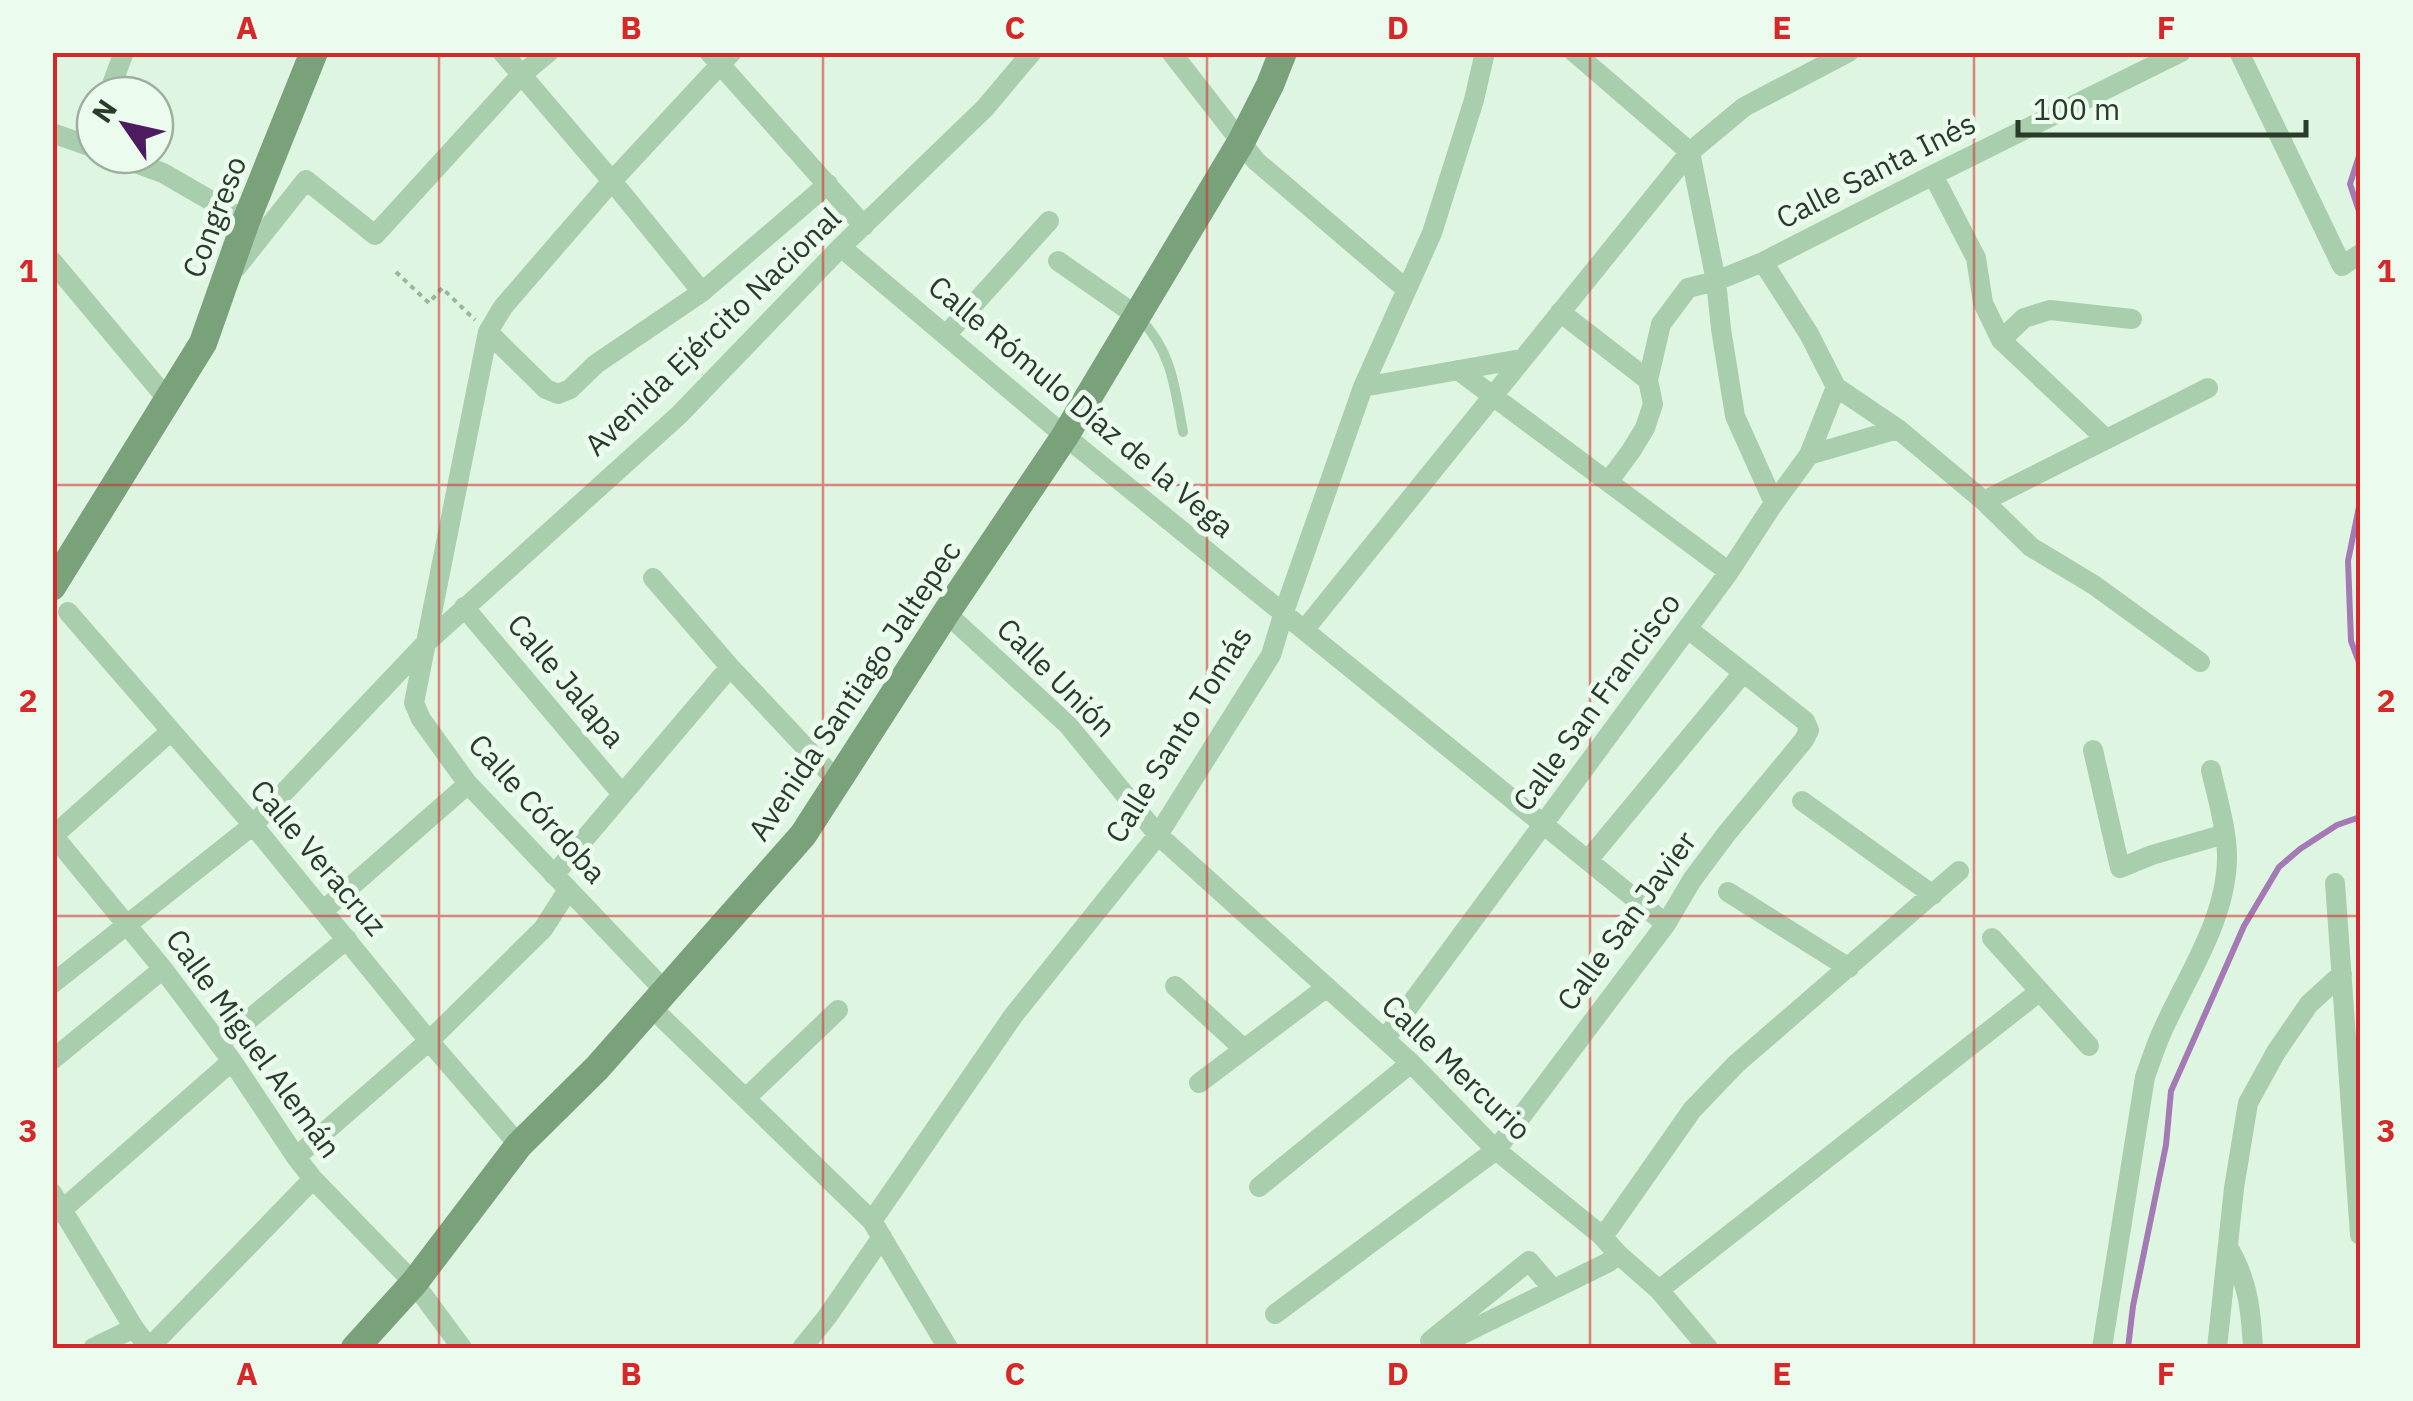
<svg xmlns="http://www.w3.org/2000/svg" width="2413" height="1401" viewBox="0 0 2413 1401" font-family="'IBM Plex Sans',sans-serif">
<rect width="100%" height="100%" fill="#def5e2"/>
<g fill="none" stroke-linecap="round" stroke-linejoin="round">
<path stroke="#a37ab4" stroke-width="6" d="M2360,153L2350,184L2360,214
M2360,502L2348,561L2351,641L2360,665
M2128,1348L2133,1306L2166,1145L2171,1091L2244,926L2279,867L2300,849L2337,825L2360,817"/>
<path stroke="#92ba96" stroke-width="4" stroke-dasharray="5 5" stroke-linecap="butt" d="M396,272L429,303L442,288L475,320"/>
<path stroke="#a9cead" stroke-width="10" d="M1140,319C1172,351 1175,389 1183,432"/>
<path stroke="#a9cead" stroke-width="20" d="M502,52L612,181L702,292
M709,52L864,226
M1171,52L1256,161L1406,289
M1574,52L1690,152L1716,281L1721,329L1735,416L1774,503
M2239,52L2342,266L2360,254
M108,95L124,52
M52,133L95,148
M114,155L163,173L246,221
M1933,175L1976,258L1983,303L2001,340L2106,439
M841,247L1065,436L1666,924
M52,261L168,400
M1058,261L1137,316
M1763,262L1809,334L1836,387L1898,429L1984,501L2031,547L2094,585L2200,662
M236,268L306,180L375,235L521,75L549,52
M1560,312L1648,380
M488,332L546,389L558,394L570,389L596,364L702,292L828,184
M946,335L1049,221
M2001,340L2024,318L2050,310L2132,319
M1458,370L1729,572
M1363,387L1521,359
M1809,455L1898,429
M1608,482L1631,451L1645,428L1653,404L1648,380L1661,324L1688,288L1716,281L1763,262L1933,175L2181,52
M1984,501L2208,388
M653,578L730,667L838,782
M464,607L622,794
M68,612L253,825L429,1041L519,1145
M946,613L1068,725L1158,835L1411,1063L1496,1150L1601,1235L1618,1254L1659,1290L1708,1348
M1305,629L1690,152L1744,107L1849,52
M2093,750L2120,868L2152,855L2225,834
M1802,801L1933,895
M52,834L163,969L232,1061L296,1157L313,1179L414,1283L462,1348
M52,837L171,731
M1588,860L1743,673
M554,875L730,667
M2335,883L2360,1235
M1728,892L1849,968
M324,910L468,784
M1992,938L2089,1046
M52,984L253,825L425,644L679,415L841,247L985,108L1032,52
M1175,986L1244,1049
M666,992L468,784L421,719L414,703L488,332L503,307L612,181L732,52
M652,1008L872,1221L948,1348
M1385,1039L1729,572L1774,503L1809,455L1836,387
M219,1044L347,939
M52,1060L163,969
M1199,1083L1327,987
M746,1098L838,1010
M296,1157L429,1041L543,929L568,890
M1259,1187L1411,1063
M52,1193L134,1328L149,1348
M52,1215L63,1209L232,1061
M872,1221L1013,1016L1158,835L1271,655L1284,612L1363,387L1432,233L1474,100L1485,52
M1601,1235L1610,1227L1692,1110L1736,1064L1959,871
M2228,1247C2248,1280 2251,1311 2253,1348
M1659,1290L2040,991
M1275,1314L1496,1150L1666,924L1692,880L1727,833L1804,740L1809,730L1805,721L1688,629
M1430,1341L1529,1261L1553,1289
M93,1348L134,1328
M149,1348L313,1179
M802,1348L827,1317L882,1237
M1434,1348L1609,1262L1618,1254
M2102,1348L2145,1077C2150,1063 2155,1048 2161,1034C2186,977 2228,918 2227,854C2226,826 2217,797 2211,770
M2217,1348L2234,1188L2248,1103L2276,1052L2309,1004L2342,974"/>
<path stroke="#79a27a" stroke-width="28" d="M52,587L203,343L246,221L314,52
M355,1348L414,1283L519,1145L597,1068L803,835L946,613L1065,436L1241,142L1270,85L1283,52"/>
</g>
<path fill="none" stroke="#d62828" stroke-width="2.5" stroke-opacity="0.55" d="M439,52V1348M823,52V1348M1207,52V1348M1590,52V1348M1974,52V1348M52,485H2360M52,916H2360"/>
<g text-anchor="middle" stroke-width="10" stroke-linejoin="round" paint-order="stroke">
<g font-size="30" fill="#2a3b29" stroke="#ebfbee">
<text transform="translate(1876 171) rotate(-27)" y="10">Calle Santa Inés</text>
<text transform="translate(215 217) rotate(-69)" y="10">Congreso</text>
<text transform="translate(713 332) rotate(-44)" y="10">Avenida Ejército Nacional</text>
<text transform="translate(1081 407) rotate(40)" y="10">Calle Rómulo Díaz de la Vega</text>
<text transform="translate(1056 678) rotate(45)" y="10">Calle Unión</text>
<text transform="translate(566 681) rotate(50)" y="10">Calle Jalapa</text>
<text transform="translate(855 691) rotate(-56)" y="10">Avenida Santiago Jaltepec</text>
<text transform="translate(1597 702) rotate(-54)" y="10">Calle San Francisco</text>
<text transform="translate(1179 735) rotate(-58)" y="10">Calle Santo Tomás</text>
<text transform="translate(537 809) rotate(48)" y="10">Calle Córdoba</text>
<text transform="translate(318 858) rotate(50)" y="10">Calle Veracruz</text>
<text transform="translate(1627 921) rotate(-54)" y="10">Calle San Javier</text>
<text transform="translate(253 1044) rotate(54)" y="10">Calle Miguel Alemán</text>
<text transform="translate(1456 1068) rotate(44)" y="10">Calle Mercurio</text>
</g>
</g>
<rect width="2413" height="1401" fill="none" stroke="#ebfbee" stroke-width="110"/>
<g transform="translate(125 125) rotate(304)"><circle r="48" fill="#ebfbee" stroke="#9eae9f" stroke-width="2.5"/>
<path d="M0-8L18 38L0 25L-18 38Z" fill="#4c1b60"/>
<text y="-15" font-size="28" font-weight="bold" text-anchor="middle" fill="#2a3b29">N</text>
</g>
<path d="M2018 120v15h288v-15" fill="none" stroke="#2a3b29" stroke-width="5"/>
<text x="2033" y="120" font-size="30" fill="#2a3b29" stroke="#ebfbee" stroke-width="8" paint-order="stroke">100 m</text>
<rect x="55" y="55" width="2303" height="1291" fill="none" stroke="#d62828" stroke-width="4"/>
<g font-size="32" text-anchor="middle" font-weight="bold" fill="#d62828">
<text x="247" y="39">A</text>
<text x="631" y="39">B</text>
<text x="1015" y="39">C</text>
<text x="1398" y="39">D</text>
<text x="1782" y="39">E</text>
<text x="2166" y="39">F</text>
<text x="28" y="282">1</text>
<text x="2386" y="282">1</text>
<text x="28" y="712">2</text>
<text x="2386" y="712">2</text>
<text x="28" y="1142">3</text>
<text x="2386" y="1142">3</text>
<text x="247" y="1385">A</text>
<text x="631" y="1385">B</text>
<text x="1015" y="1385">C</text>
<text x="1398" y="1385">D</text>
<text x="1782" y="1385">E</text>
<text x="2166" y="1385">F</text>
</g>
</svg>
